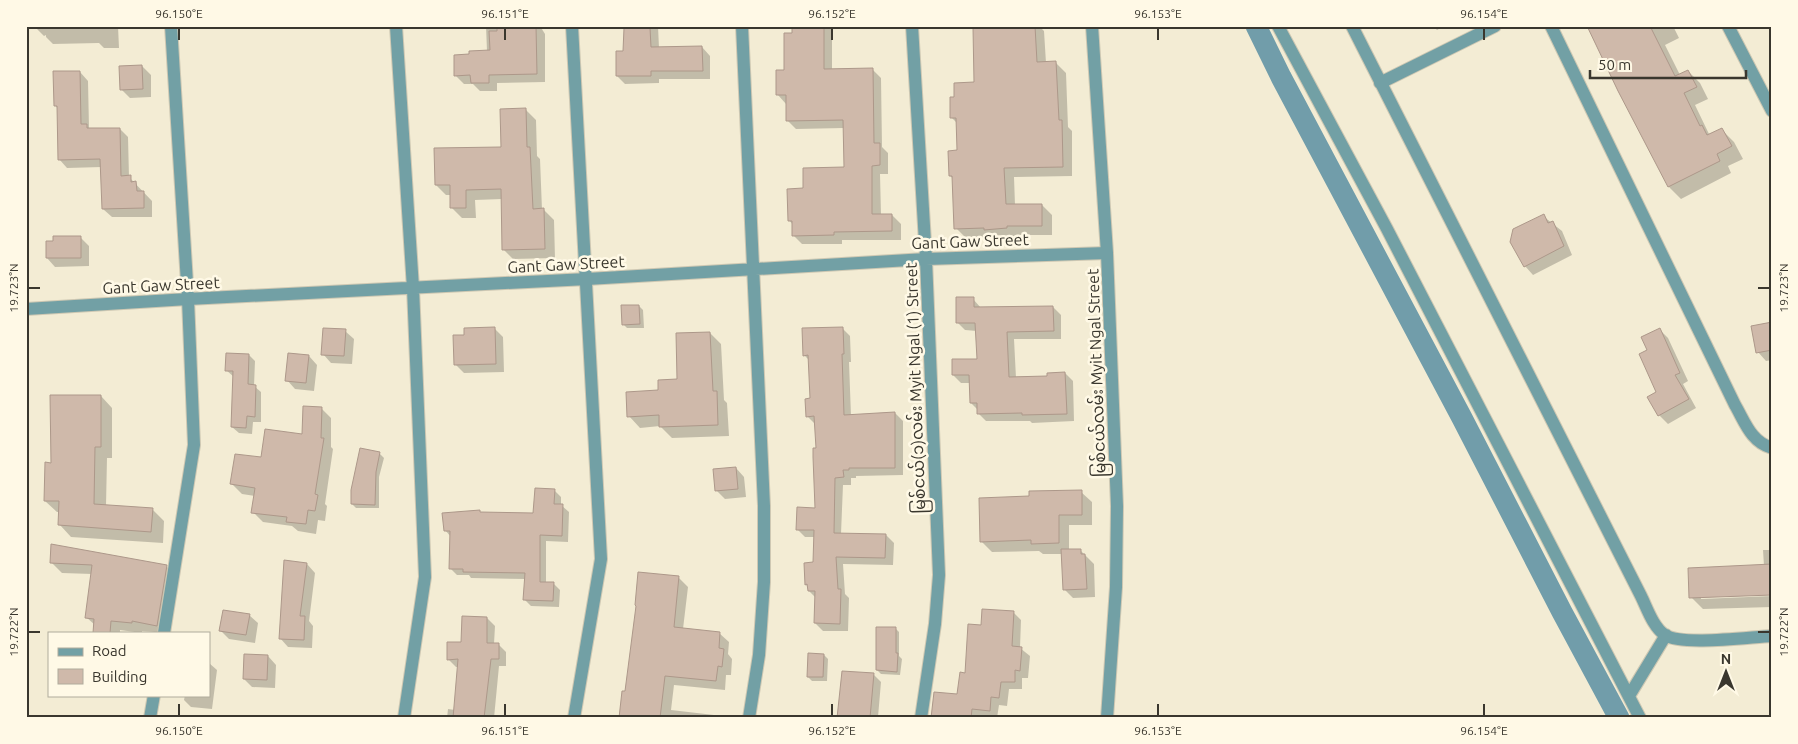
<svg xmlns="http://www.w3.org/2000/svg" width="1798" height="744" viewBox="0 0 1798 744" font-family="Ubuntu,'Noto Sans Myanmar',sans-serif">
<rect width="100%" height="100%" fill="#f3ecd4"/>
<path fill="#0003" d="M37,26H118L119,48H104L99,43L53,44L46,37V35L44,36L37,29Z
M486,26H540L545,34V82L497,83V91H480L473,84H464L455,75L471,56L487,51Z
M624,26H658L659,48L702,47L710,56V79H659V83L625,84L617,76L624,52Z
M807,26H832V70L872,69L881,78L882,147L888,153V174H880L881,215H892L901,224V240H842V244H802L794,236L793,225L789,220L804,190L845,168L844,128L796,129L787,120L786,104L778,95L785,71L807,46Z
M1000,26H1039L1044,31L1046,63H1056L1066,73L1068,127L1072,131V176L1014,177L1015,205H1042L1052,215V235H1016V238L995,239L993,237L966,238L956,228L954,179L950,176L959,152L958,124L952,118L955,98L975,84Z
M1433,26H1444L1437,30Z
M1588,26H1673L1679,38L1665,45L1680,75L1688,71L1700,83L1708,99L1695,105L1709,134L1722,130L1734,142L1743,159L1728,166L1731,173L1681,199L1669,187Z
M142,66L151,75V97L130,98L121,89Z
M80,72L88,81L89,128L90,130L120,129L128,137L129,177L152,201V217H112L103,209L102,167L67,168L59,159L58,109L55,105Z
M526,110L536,120L537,156L540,159L542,210H544L554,220L555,258L513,259L503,249L502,199L475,200L476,218H462L452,208L451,195H446L436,185L502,148Z
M1543,216L1562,231L1572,255L1533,275L1525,266Z
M80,237L89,246V266L55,267L47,258L55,242Z
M973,299L981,308L1053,307L1061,315V339H1014L1016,378L1048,377L1065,373L1073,381L1074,421L1032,423L1030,421H986L978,413V410L971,403V383H961L953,375L978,361L977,331L965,330L957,322Z
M639,306L643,310L644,328H627L623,324Z
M1772,324V360L1766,361L1758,352Z
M494,328L503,337L504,372L464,373L456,365L465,336Z
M842,328L850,336L851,362H849L851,416L895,413L903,421V475L856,476V478H851V485H843L841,534L886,535L894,543L893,565L843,564L845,594L849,598L848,631H823L815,623L816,598L809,591L806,584L814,563L815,537H805L797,529L817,509V449L815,424L807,416L811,400L810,361L804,355Z
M1660,330L1668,338L1688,381L1683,384L1696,408L1668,424L1659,415L1658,393L1648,351Z
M345,331L354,339L352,364L331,363L323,354Z
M710,333L721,344L724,400L727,403L729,436L672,438L660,426L640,428L629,416L679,380Z
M249,355L255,361L254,386L261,392V422H253L252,434L239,433L232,427L234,377L226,370Z
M309,356L317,365L314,391L295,389L287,380Z
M101,396L112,408V458H107L106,506L152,509L164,521L163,543L71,537L60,525V512H57L45,501L52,464Z
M321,408L331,418V447L333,449L325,504L327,506L325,521L318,520L316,534L298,531L292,526L263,522L253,512L255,496L242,494L232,484L262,459L303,436Z
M361,450L380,454L384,458L379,477V508H356L352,504Z
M736,468L744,477L746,497L725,499L716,490Z
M554,490L561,497V505L569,512L568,542L546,541V583H553L560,590L559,607L531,606L525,600L526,579L471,578L469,575H457L450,568L451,537L445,530L481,514L534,515Z
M1081,492L1092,502V525H1069V550H1080L1094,564L1095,597L1073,598L1065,590L1062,554H1043L1039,551L992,552L981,541L1031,497Z
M1763,550H1772V593L1701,596V599L1772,596V607L1703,609L1691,597L1764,566Z
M52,563L166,566L176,576L167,633L142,631V633L120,630V633H94L95,625L86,617L92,574L62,573Z
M307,564L315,573L309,621L313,626L312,648L288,647L280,638Z
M678,577L688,587L683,629L719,633L729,642L728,654L732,659L731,675H726L725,690L674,685L671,710L714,715L717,718H620L626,693Z
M1013,612L1021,620L1020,648L1030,656L1028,678H1022V689H1009L1007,706L999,705L997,718L979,716V718H934L958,695L982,626Z
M249,615L258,623L255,643L229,639L221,631Z
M487,618L495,626L494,644H498L506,652V666H499L494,718H447L448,709L455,710L459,667H456L448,659Z
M895,628L899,632V656L902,659L900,675L881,674L877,670Z
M824,655L828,659L827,681H812L808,677Z
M268,656L276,665L275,688L252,687L244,679Z
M209,663L217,670L212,709L191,707L184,700L185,695H209Z
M873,674L881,682L878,717L882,718H838Z"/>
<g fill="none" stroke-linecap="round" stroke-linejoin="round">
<path stroke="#719daa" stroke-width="21" d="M1256,26L1281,77L1462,418L1562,612L1619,718"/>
</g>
<path fill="#cfb9aa" stroke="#ad988a" d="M497,26H536L537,74L489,75V83H471L470,75L454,76V55L469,54V51L490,50L489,31H497Z
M824,26V69L873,68L874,143H880V165L872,166V214H892V231L834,232V235L792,236V221H788L787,189L803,188V168L844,167L843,120L786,121V95H776V70H784V33H792V27Z
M999,26H1035L1037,62L1056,61L1059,120H1062L1063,167L1004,168L1006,204H1042V226H1007V228L984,230V228L954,229L952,176H949L948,151L957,150L956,118H950V97H954V83L974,82L973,28Z
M1587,26H1650L1675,76L1688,70L1697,87L1684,93L1700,126L1702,125L1707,135L1722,128L1732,146L1717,154L1720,161L1668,187L1618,91Z
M624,28H650L651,47L702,46L703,71H651V76H616V51H623Z
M142,65L143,89L120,90L119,66Z
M53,71H80L81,124H87V128H120L121,176L131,175V182L136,181L137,191H144V208L102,209L100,159L58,160L57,106H54Z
M526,108L527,147H530L533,209L544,208L545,249L502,250L501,189L466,190V208H450V185H435L434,148L501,147L500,109Z
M1544,214L1548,223L1553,221L1564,246L1524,267L1510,242L1513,229Z
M53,236H81V258H46V241H53Z
M956,297H974V307L1053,306L1054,331L1007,332L1009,377L1047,376V373L1065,372L1067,414L1022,415V413L977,414V403H970L969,375H952V359H977L975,323H956Z
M621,305H639L640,324L622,325Z
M1772,322V350L1756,353L1751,326Z
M495,327L496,364L454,365L453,335H464V328Z
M843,327L844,354H842L844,415L895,412V468H849V470H843L844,477L835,478L834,533L886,534L885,558L836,557L838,589H841L840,624L814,623L815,591H808L807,584L805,585L804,563L813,562L814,530H796L797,507L815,508L813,457V448H816L814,416L806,417L805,399L810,398L808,355L803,356L802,328Z
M323,328L346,329L344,356L321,355Z
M1660,328L1680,373L1675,375L1689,399L1658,416L1647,397L1656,392L1639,354L1647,350L1641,337Z
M710,332L713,391H717L718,425L659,427V415L627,417L626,392L658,390V380L677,379L676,333Z
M226,353L249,354L248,384L256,385L255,417L247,416L246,428L231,427L233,371H225Z
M288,353L309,355L306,383L285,381Z
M50,395H101V447H95L94,504L153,508L151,532L58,525L59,501H44L45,462L51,463Z
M303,406L322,407L321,438H324L315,494L318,495L315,511L308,510L306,524L286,522L287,517L251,513L255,488L230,484L235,454L261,457L265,429L302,434Z
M360,448L380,452L376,472L375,505L351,504V490Z
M736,467L738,489L715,491L713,469Z
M535,488L555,489L554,504H563L562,536L540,535V582H554L553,601L523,600L525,573L463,572V569H449L450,531H444L442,513L480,510V512L533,513Z
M1082,490V515H1059V543L1031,544V540L980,542L979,498L1029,496V491Z
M51,544L167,565L157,626L132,621V623L111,621L110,633H93L94,619L85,618L92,565L50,563Z
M1061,549H1081V554H1085L1087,589L1063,590Z
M284,560L307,563L300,616H305L304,640L279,639Z
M1772,564V595L1689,598L1688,568Z
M638,572L679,576L674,627L720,632L719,648L724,649L722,667L718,666L716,681L665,676L660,718H619L622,691H625L636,606L635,605Z
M982,609L1014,611L1012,646L1022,647L1020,671L1015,670V682H1001L999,698L991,697L990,711L972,709L971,718H931L934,692L957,694L960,672L965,673L968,624L981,625Z
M223,610L250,614L246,635L219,631Z
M462,616L487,617V643H499V659H491L484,718H453L458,659L447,660V642H461Z
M876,627H896V653H898L897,672L876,670Z
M808,653L824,654L823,677H807Z
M244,654L268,655L267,680L243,679Z
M842,671L874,673L870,718H837Z"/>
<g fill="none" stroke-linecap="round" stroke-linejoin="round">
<defs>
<path id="minor" d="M396,26L413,288L425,577L404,718
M572,26L601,559L574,718
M742,26L764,506V582L759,655L749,718
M912,26L926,259L939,575L935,624L921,718
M1092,26L1107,253L1117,506L1116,587L1107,718
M1278,26L1387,229L1640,718
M1352,26L1641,596C1647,608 1653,627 1665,635C1682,646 1749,637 1772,636
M1551,26L1735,405C1745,422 1751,442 1772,448
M1728,26L1772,111
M1380,83L1495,26
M26,309L188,299L587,279L926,259L1107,253
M164,633L194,445L188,299L171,26
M1629,696L1666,635
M150,718L154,695"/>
</defs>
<use href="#minor" stroke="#cec8b3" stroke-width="14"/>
<use href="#minor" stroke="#72a0a5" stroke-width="12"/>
</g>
<path fill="none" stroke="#3a372e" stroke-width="2" d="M179,28V40M505,28V40M832,28V40M1158,28V40M1484,28V40M28,288H40M1758,288H1770M28,632H40M1758,632H1770M179,704V716M505,704V716M832,704V716M1158,704V716M1484,704V716"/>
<g text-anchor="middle" stroke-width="5" stroke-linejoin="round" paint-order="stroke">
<g font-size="16" fill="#3a372e" stroke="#fff9e6">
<text transform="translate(970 241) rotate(-2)" y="6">Gant Gaw Street</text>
<text transform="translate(566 264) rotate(-3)" y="6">Gant Gaw Street</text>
<text transform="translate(161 285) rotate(-3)" y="6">Gant Gaw Street</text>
<text transform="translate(1096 373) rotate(-92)" y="6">မြစ်ငယ်လမ်း Myit Ngal Street</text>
<text transform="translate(915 388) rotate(-92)" y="6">မြစ်ငယ်(၁)လမ်း Myit Ngal (1) Street</text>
</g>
</g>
<rect width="1798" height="744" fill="none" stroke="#fff9e6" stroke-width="55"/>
<rect x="48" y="632" width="162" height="65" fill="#fff9e6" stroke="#b0ab9c"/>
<rect x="58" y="648" width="25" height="8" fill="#72a0a5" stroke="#b0ab9c"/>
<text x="92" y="656" font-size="15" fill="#3a372e">Road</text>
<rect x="58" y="669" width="25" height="15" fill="#cfb9aa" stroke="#b0ab9c"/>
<text x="92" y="682" font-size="15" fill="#3a372e">Building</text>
<g transform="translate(1726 672)" stroke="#fff9e6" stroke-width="4" paint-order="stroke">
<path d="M0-4L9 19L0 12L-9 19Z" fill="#3a372e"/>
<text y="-8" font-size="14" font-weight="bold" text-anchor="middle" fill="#3a372e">N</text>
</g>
<path d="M1590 70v8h156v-8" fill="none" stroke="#3a372e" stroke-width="2.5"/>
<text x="1598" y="70" font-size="15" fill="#3a372e" stroke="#fff9e6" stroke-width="4" paint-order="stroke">50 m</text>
<rect x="28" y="28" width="1742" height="688" fill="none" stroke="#3a372e" stroke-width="2"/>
<g font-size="12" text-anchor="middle" fill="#3a372e">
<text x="179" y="18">96.150°E</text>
<text x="505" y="18">96.151°E</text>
<text x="832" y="18">96.152°E</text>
<text x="1158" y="18">96.153°E</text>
<text x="1484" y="18">96.154°E</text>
<text transform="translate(14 288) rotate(-90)" y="4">19.723°N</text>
<text transform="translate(1784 288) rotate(-90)" y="4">19.723°N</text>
<text transform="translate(14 632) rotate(-90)" y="4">19.722°N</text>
<text transform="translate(1784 632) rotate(-90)" y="4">19.722°N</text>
<text x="179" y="735">96.150°E</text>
<text x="505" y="735">96.151°E</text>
<text x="832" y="735">96.152°E</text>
<text x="1158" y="735">96.153°E</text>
<text x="1484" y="735">96.154°E</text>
</g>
</svg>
